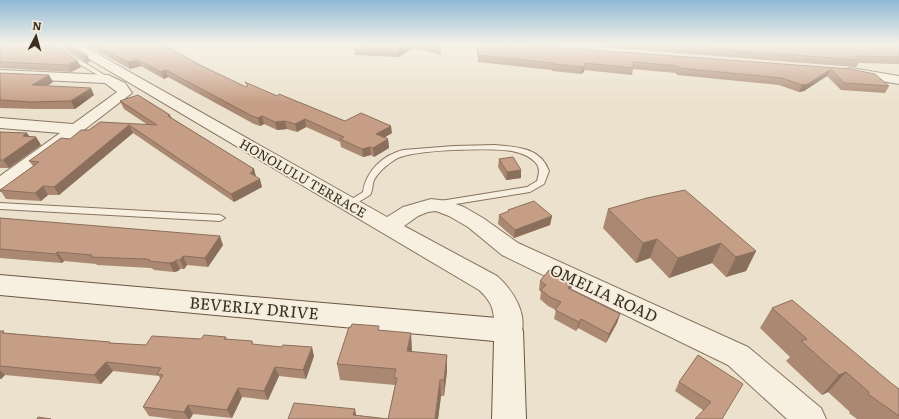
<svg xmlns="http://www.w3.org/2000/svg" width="899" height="419" viewBox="0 0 899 419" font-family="Literata,serif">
<rect width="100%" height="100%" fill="#ece1cc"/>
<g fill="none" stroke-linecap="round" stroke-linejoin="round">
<defs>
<path id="lane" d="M46,44H54L111,79L106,80Z
M495,145C517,147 540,147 549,171L544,184L530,192L437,207L432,204L434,202L527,187L537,181C539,174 541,167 534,161C528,155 520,153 512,151C491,148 414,149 396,159C388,164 379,171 374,180C372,185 373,191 370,195L352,206H346L344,204L363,192C366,171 383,155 403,150L454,146Z
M0,203L220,215L225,218L220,221L0,209Z"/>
<path id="street" d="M64,44H80L387,217L403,207L431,199L447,201L464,207L483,218L518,243L748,347L821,408L826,419H787L728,365L502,255L468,227L449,216L436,211L428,212L418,216L404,226L497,276C514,291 530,317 519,339L509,342L499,339C489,318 501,310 479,290Z
M851,68L899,76V84L846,75L844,72L846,69Z
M0,70L108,75L125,83L132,93L7,189L0,191V176L60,133L0,128V118L73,124L117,92L105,83L0,78Z"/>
<path id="secondary" d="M0,275L509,319L519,323L523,331L526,419H492L494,341L0,295Z"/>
</defs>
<use href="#lane" stroke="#877461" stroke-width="2"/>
<use href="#street" stroke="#877461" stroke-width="2"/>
<use href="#secondary" stroke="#6a5644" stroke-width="2"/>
<use href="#lane" fill="#f7efdf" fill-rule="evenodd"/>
<use href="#street" fill="#f7efdf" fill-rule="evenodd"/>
<use href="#secondary" fill="#f7efdf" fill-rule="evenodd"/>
</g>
<path fill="#aa8872" d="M0,44L77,60L81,67L71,72L0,68Z
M58,44H70L87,55L90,61L87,63Z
M84,44H168L170,48L200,65L246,87L247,86L245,82L277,96L345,121L392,133L384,138L388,139L389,148L374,157L371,155L363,157L341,147L340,142L306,127L297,132L287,129L277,130L264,124L260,126L254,124L168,77L164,79L141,66L130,69Z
M358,44H441V55L414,48L398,57L355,55L354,48Z
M477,44L850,69L889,86L885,93L841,90L827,76L804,91L799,92L779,85L677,75L676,73L633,69L632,75L584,70V72L581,74L552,71V70L478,62Z
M561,44H899V64L859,63L856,67Z
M0,73L49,75L53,82L47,86L94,95L75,109H35L0,108Z
M120,101L170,115L172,118L254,169L256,177L262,187L234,202L133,133L59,195H48L41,201L6,199L0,190L33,166L29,161L70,139L89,130L100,122L148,125L124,109Z
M0,132L27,133L29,136L36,137L41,145L9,168H0Z
M499,159L521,178L506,180L498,167Z
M608,209L756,251L746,271L726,277L712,263L669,278L650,258L636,263L603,228Z
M508,210L552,216L550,225L514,238L498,224L499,215L508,212Z
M0,218L223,245L208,267L187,265L184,269H180L178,271L174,272L154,270L153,269L151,268L97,265L96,264L64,261L62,263L0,258Z
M540,281L571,289L620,314L617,323L606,343L578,328L576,331L554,319L556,310L548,306L540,299L541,292L539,290Z
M772,308L899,389V419H857L849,413L850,412L828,392L822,395L786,361L790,357L760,328Z
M380,330L412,349V352L447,355V371L444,396H441L438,419H288L356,415L388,419L395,385L340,380L337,364Z
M0,331L6,333L110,342L111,343L146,345L226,337L227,339L252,341L253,344L314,356L306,379L279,376L268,400L242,397L232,418L193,414L190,419H174L149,416L143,407L160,379L159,376L113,371L101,384L5,375L1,379H0Z
M698,355L722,419L703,410L675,391L679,382Z"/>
<path fill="#8b6f5d" d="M168,44L171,50L164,45Z
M408,44H414V48L398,57L397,50Z
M87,55L90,61L87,63L84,56Z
M77,60L81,67L71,72L68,65Z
M138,60L141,66L130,69L128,62Z
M585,65L584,72L581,74L583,67Z
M831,69L827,76L804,91L799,92L802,85Z
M166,70L168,77L164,79L161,72Z
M49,75L53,82L36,93L32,85Z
M91,88L94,95L75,109L71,101Z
M262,116L264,124L260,126L258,118Z
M305,119L306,127L297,132L295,124Z
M285,121L287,129L277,130L275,122Z
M129,125L133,133L59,195L54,187Z
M391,126L392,133L377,142L376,134Z
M27,133L31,140L36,137L41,145L9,168L3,160L23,136Z
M388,139L389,148L374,157L373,148Z
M370,147L371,155L363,157L362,149Z
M254,169L256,177L250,173L252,170Z
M521,170V178L506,180L507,172Z
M260,179L262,187L234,202L231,194Z
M43,186L48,195L41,201L35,193Z
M552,216L550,225L514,238L515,230Z
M220,236L223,245L208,267L205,258Z
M657,239L650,258L636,263L643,243Z
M721,243L712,263L669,278L678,258Z
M756,251L746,271L726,277L736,257Z
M57,252L64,261L62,263L56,254Z
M183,256L187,265L184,269L180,260Z
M176,260L180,269L178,271L174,272L169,263Z
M573,281L571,290L568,288Z
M620,314L617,323L606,343L609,334Z
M581,319L578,328L576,331L579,322Z
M411,333L412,349L409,367L407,351Z
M312,347L314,356L306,379L303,370Z
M447,355V371L444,396V380Z
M106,362L113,371L101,384L94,375Z
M275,367L279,376L268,400L264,391Z
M0,370L5,375L1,379L0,378Z
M846,372L828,392L822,395L839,375Z
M440,380L441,396L438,419H435Z
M238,388L242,397L232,418L227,410Z
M188,405L193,414L190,419H188L184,412Z
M355,409L357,419L353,415Z"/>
<path fill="#c69e85" stroke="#8b6f5d" d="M0,44H51L77,60L68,65L0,62Z
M65,44H70L87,55L84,56Z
M93,44H166L164,45L200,65L246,87L248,86L245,82L277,96L279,94L345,121L361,113L391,126L376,134L388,139L373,148L370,147L362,149L340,139L344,137L305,119L295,124L285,121L275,122L262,116L258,118L252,116L166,70L161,72L138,60L128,62Z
M358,44H408L397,50L354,48Z
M427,44H441V48Z
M477,44H513L850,69L875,74L889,86L844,83L831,69L808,84L802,85L782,78L679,68L678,66L633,62V68L585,63V65L583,67L553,64V63L478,55Z
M647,44H899V57L855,56L860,60Z
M0,73L49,75L32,85L91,88L71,101L31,102L0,100Z
M138,95L170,115L168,116L254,169L252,170L254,171L250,173L260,179L231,194L129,125L54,187L43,186L35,193L0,190L39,162L29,161L61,138L70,139L81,130H89L100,122L157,125L120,101Z
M0,132L27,133L23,136L36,137L3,160H0Z
M513,157L521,170L507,172L499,159Z
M685,190L756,251L736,257L721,243L678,258L657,239L643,243L608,209L647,198Z
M534,201L552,216L515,230L499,215L509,211L508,210Z
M0,218L220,236L205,258L183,256L180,260H176L174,262L169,263L149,261L150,260L146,259L91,257L92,255L57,252L56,254L0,249Z
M549,270L573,281L568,288L620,314L609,334L581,319L579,322L555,310L561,302L550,297L541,290L546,285L540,281Z
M792,300L891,383L899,389V416L868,394L869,392L846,372L839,375L801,341L807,339L772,308Z
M352,324L379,326L378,330L411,333L407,351L447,355L444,380H440L435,419H438H288L294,403L355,409L353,415L388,419L397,378L394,377L396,369L337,364L349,327H351Z
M0,331H4L2,333L110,342L109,343L146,345L152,336L201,339L204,335L226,337L224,339L252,341V344L282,347L283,345L312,347L303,370L275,367L264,391L238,388L227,410L188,405L184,412L143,407L163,375L157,374L161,368L106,362L94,375L0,366Z
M698,355L743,384L722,419H695L711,402L679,382Z
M38,417L51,419H37Z"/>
<linearGradient id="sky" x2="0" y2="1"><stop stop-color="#8fb9d6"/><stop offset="0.43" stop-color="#f6f2e8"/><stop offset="1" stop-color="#f6f2e8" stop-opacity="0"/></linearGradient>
<rect width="899" height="103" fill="url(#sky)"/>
<g text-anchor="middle" stroke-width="3.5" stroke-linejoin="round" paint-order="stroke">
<g font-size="13" fill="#3a2d23" stroke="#f4ecdb">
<text transform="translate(303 178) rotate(30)" y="5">HONOLULU TERRACE</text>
</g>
<g font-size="16" fill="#3a2d23" stroke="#f4ecdb">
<text transform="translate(604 293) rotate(25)" y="6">OMELIA ROAD</text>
<text transform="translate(254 308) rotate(5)" y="6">BEVERLY DRIVE</text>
</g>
</g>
<g transform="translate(36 36) rotate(6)" stroke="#f4ecdb" stroke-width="3" paint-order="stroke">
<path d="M0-3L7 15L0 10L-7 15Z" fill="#3a2d23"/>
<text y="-6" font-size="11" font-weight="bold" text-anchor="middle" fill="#3a2d23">N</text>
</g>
</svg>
